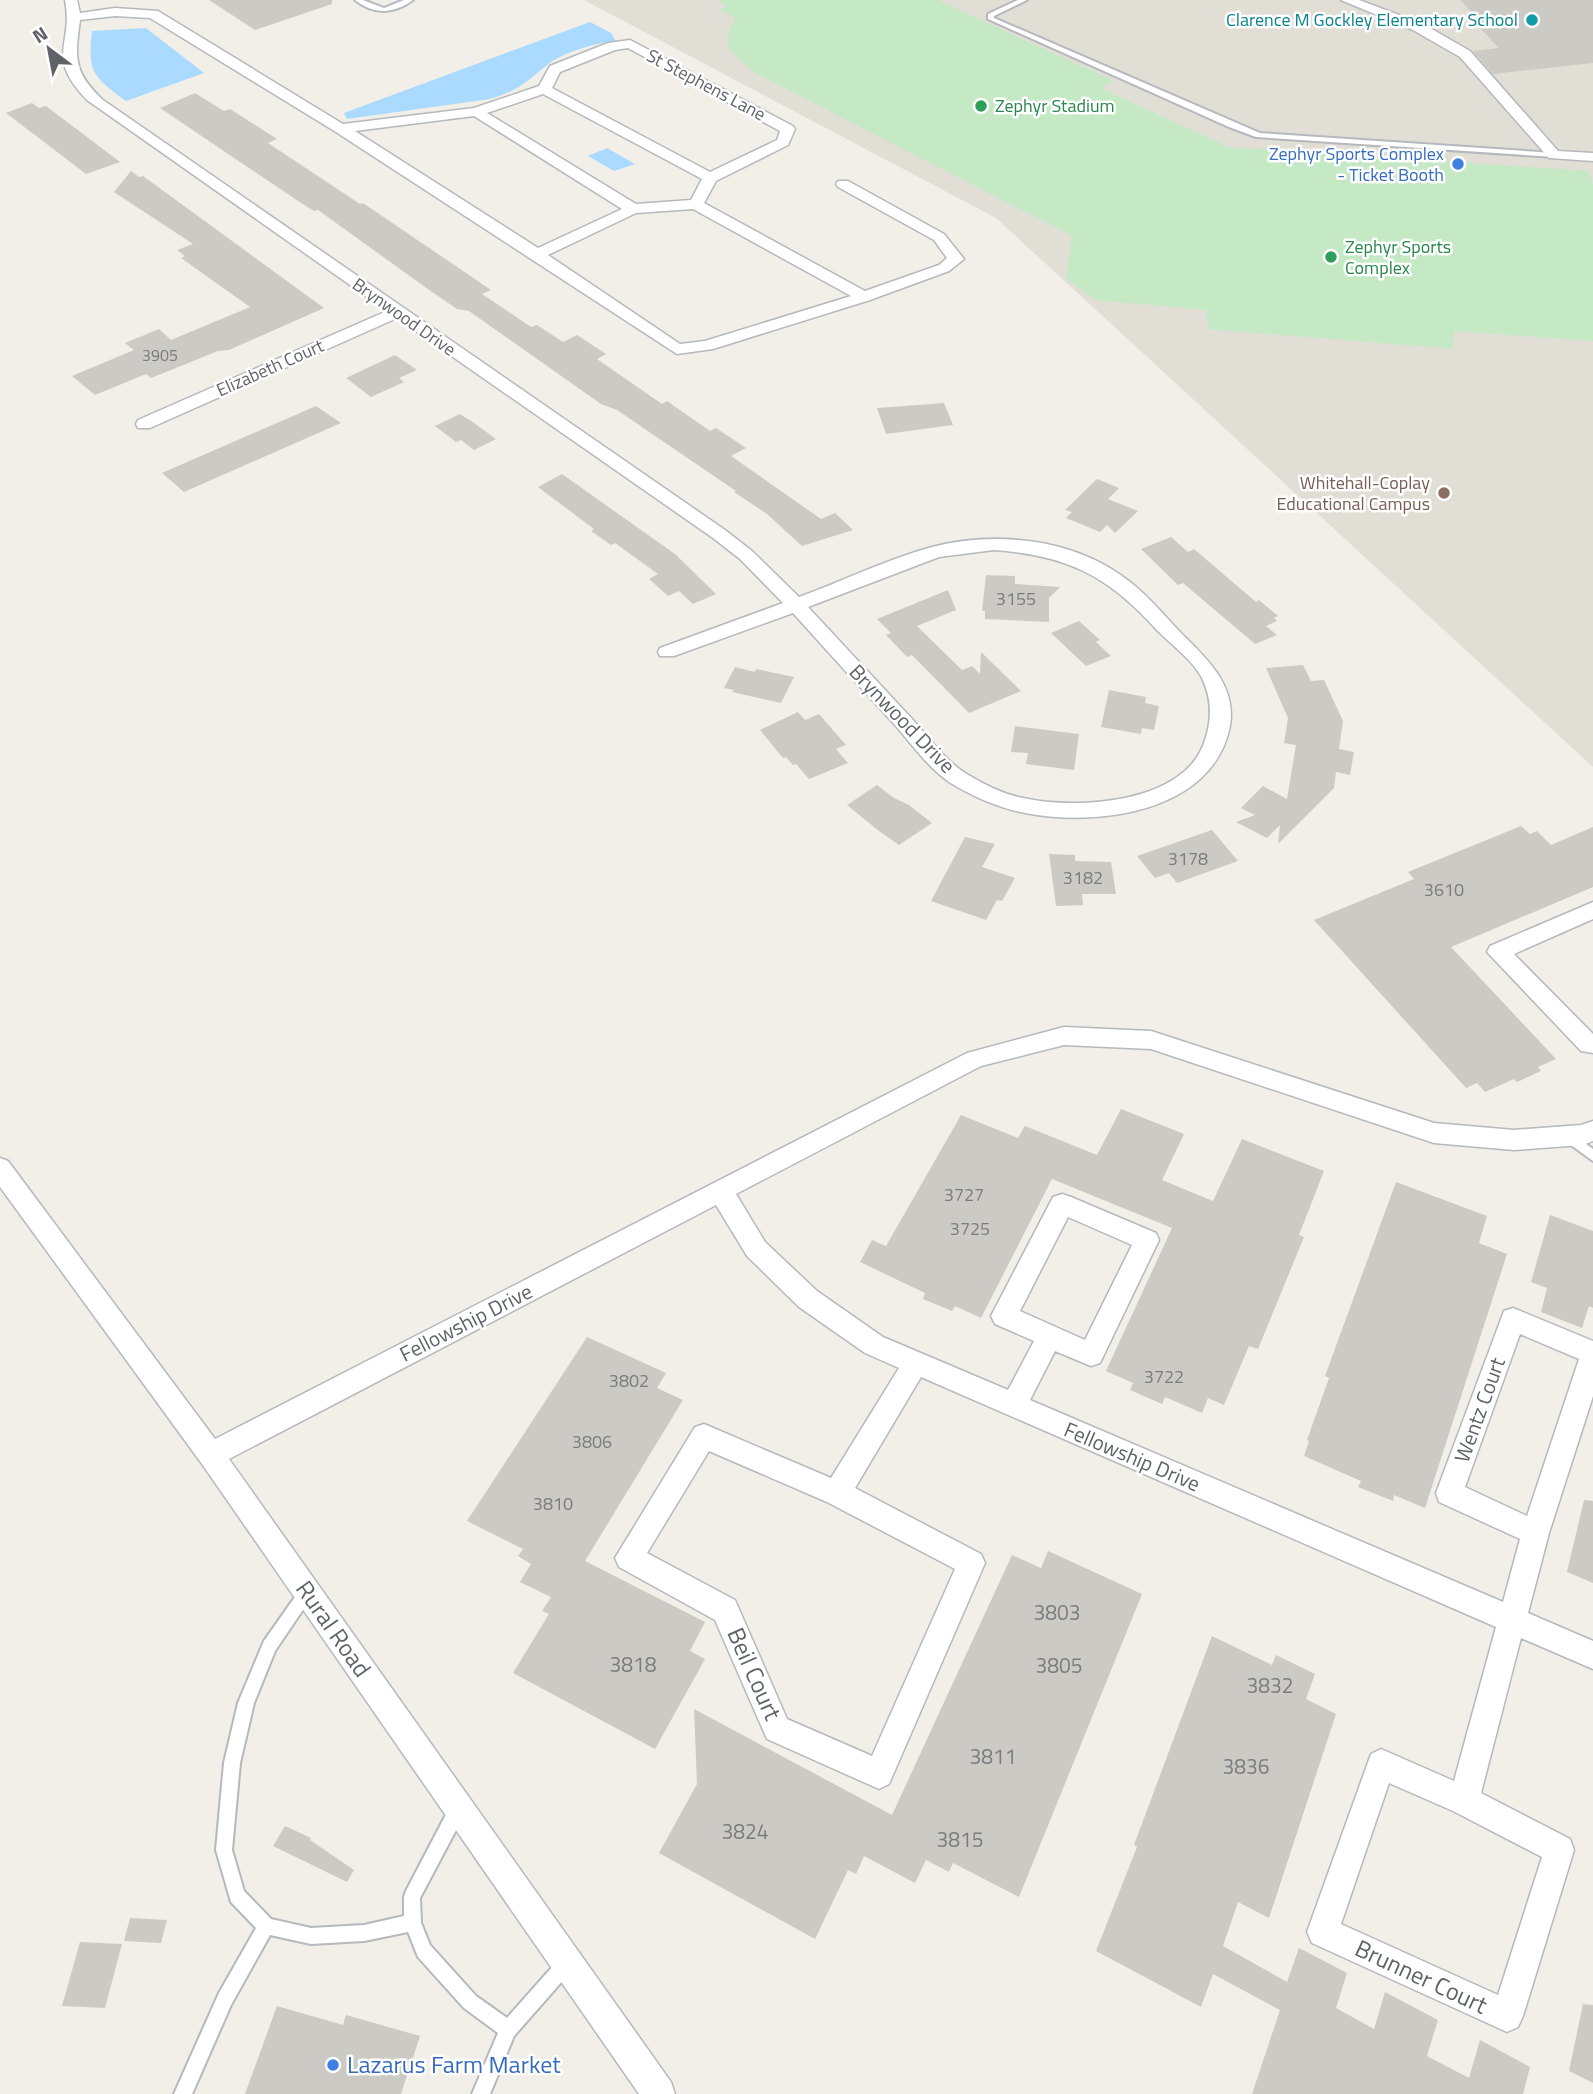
<svg xmlns="http://www.w3.org/2000/svg" width="1593" height="2094" viewBox="0 0 1593 2094" font-family="'Titillium Web',sans-serif">
<rect width="100%" height="100%" fill="#f1efe8"/>
<path fill="#e1ded6" d="M584,0H1593V767L996,218Z"/>
<path fill="#c5e8c5" d="M716,0H937L1114,81L1100,88L1229,147L1588,171L1593,185V341L1454,331L1453,349L1208,329L1206,310L1096,300L1066,279L1072,236L754,72L729,50L727,36L735,17L720,10L727,6Z"/>
<path fill="#aadaff" d="M590,22L611,33L616,41C595,43 564,52 547,65C525,83 519,90 490,99L347,119L344,113Z
M146,28L204,73L126,101C94,77 87,73 92,31Z
M607,148L635,164L614,171L588,156Z"/>
<path fill="#cccac5" d="M209,0H332V4L255,30Z
M1460,0H1593V63L1493,74L1473,51L1499,48L1469,17H1476Z
M195,93L224,111L230,109L277,139L268,143L360,204L363,203L491,290L482,294L531,327L537,325L563,342L577,335L606,354L597,359L662,404L667,401L710,431L716,428L746,448L731,456L821,519L835,513L853,530L802,546L767,514L734,492L736,491L617,410L601,404L469,311L457,309L432,292L318,210L314,211L298,201L160,108Z
M32,103L39,108L46,106L120,162L86,174L6,113Z
M131,171L139,177L143,176L324,308L229,350L218,351L151,378L146,374L95,395L72,376L134,350L125,343L159,329L171,340L250,307L181,258L185,256L177,250L193,244L114,192Z
M395,355L417,370L399,378L404,382L371,397L346,378Z
M944,403L953,425L886,434L877,408Z
M316,406L341,423L184,492L162,473Z
M460,414L474,423L496,439L474,450L461,440L456,442L435,426Z
M562,474L675,554L716,594L693,604L679,591L668,596L649,579L658,574L615,543L611,545L591,531L594,529L538,487Z
M1097,479L1119,488L1108,499L1138,511L1115,533L1107,525L1100,532L1066,518L1072,512L1065,510Z
M1171,537L1188,552L1194,549L1256,602L1259,600L1278,616L1274,618L1277,621L1266,626L1277,635L1255,644L1183,583L1178,585L1141,549Z
M986,575L1015,576V584L1060,587L1049,598V622L985,619V611H982Z
M948,590L956,610L917,626L962,670L972,666L980,674L981,652L1021,691L969,713L912,655L907,657L886,635L891,633L877,619Z
M1079,621L1100,640L1096,642L1111,656L1086,666L1051,633Z
M1303,665L1311,681L1324,680L1343,721L1339,749L1354,752L1350,775L1336,772L1334,788L1278,844L1280,825L1267,838L1236,822L1255,815L1241,808L1263,786L1287,799L1296,745L1284,743L1288,718L1266,668Z
M735,667L755,672L756,669L794,677L781,703L732,692L734,690L724,688Z
M1109,690L1146,697L1145,703L1159,706L1154,730L1142,728L1141,734L1101,727Z
M798,712L805,720L819,714L846,745L836,749L848,763L809,779L796,764L793,765L786,757L783,758L760,730Z
M1015,726L1079,734L1074,770L1026,764L1028,753L1011,752Z
M877,785L894,798L909,805L932,823L899,845L879,831L847,805Z
M1521,826L1530,834L1537,831L1551,845L1593,827V887L1451,947L1556,1059L1538,1067L1541,1071L1517,1082L1514,1079L1485,1092L1477,1083L1466,1088L1314,920L1414,879L1408,872Z
M1212,830L1238,861L1177,883L1169,873L1155,878L1137,856Z
M965,837L995,844L982,867L1015,878L1002,901L997,900L986,920L931,901Z
M1049,854L1075,855V861L1111,862L1116,894H1082L1083,905L1056,906Z
M1121,1109L1184,1134L1162,1180L1213,1201L1242,1139L1324,1171L1299,1235L1304,1237L1258,1349L1249,1346L1224,1405L1208,1398L1202,1413L1165,1397L1162,1404L1130,1390L1133,1383L1106,1371L1172,1228L1052,1179L981,1318L955,1306L952,1311L923,1299L925,1293L860,1262L872,1240L886,1246L961,1115L1018,1138L1025,1126L1097,1155Z
M1396,1182L1487,1216L1479,1243L1507,1254L1425,1508L1394,1495L1393,1501L1358,1487L1361,1481L1304,1456L1309,1441L1307,1440L1329,1378L1325,1376Z
M1550,1215L1593,1231V1308L1589,1306L1582,1328L1541,1312L1547,1288L1531,1282Z
M587,1337L666,1373L657,1388L683,1400L585,1561L705,1622L690,1651L705,1659L655,1749L513,1673L549,1614L542,1611L551,1597L520,1582L531,1564L518,1556L523,1549L467,1521Z
M1584,1500L1593,1501V1583L1567,1572Z
M1048,1551L1142,1594L1019,1897L953,1863L949,1872L926,1860L915,1883L864,1856L856,1874L848,1870L815,1939L659,1853L697,1784L694,1709L892,1815L1012,1555L1041,1568Z
M1212,1636L1272,1665L1276,1655L1315,1674L1306,1699L1336,1714L1269,1918L1238,1902L1223,1946L1287,1982L1299,1948L1347,1973L1336,2008L1374,2029L1385,1992L1438,2020L1427,2056L1469,2078L1480,2040L1530,2067L1523,2094H1252L1280,2010L1213,1974L1201,2007L1096,1951L1137,1847L1134,1845Z
M285,1826L311,1838L310,1840L354,1870L347,1882L273,1846Z
M130,1918L167,1920L161,1943L124,1941Z
M80,1942L122,1944L105,2008L62,2006Z
M1583,2004L1593,2005V2083L1569,2071Z
M277,2006L343,2025L346,2015L420,2036L401,2094H245Z"/>
<g fill="none" stroke-linecap="round" stroke-linejoin="round">
<defs>
<path id="lane" d="M355,0H363L384,8L404,0H413C394,14 374,15 355,0Z
M1018,0H1027L994,16V18L1260,133L1554,153L1558,155L1554,157L1256,137L1229,127L988,19V14Z
M1568,1131L1593,1149V1161L1564,1140L1562,1136L1564,1132Z
M307,1585L312,1587L315,1592L275,1651L254,1703L240,1763L232,1850L244,1891L271,1919L311,1928L364,1925L404,1916V1897L406,1891L452,1803L458,1801L464,1803L466,1809L464,1815L420,1898L421,1923L430,1945L476,1996L507,2018L561,1957L567,1955L573,1957L575,1963L573,1969L514,2036L490,2094H472L498,2033L464,2008L418,1957L408,1932L364,1941L311,1944L270,1935L231,2005L192,2094H174L219,1993L256,1928L231,1902L216,1850L224,1763L238,1703L264,1641L302,1587Z"/>
<path id="street" d="M65,0H77L80,13L115,8L158,11L343,124L474,108L539,86L550,66L608,43L630,40L793,126L795,129L788,145L716,181L704,203L865,291L939,265L947,258L934,240L838,187L836,184L838,181H848L944,234L964,259L949,271L870,300L713,349L677,354L336,132L150,18L115,16L80,20C75,58 73,72 103,100L725,530L752,551L799,597C843,581 887,559 932,547C994,531 1069,538 1122,576C1145,592 1162,613 1181,633C1206,658 1237,685 1230,726C1213,813 1097,827 1025,813C998,808 972,796 949,782C929,768 912,745 896,726C862,689 827,651 793,613L674,656H660L658,652L660,648L783,603L740,559L713,538L397,318L150,428H138L136,424L138,420L387,311L87,100C44,55 74,46 65,0ZM628,48L780,131L777,140L710,172L552,88L560,72L615,50ZM543,94L702,179L691,200L636,204L487,113ZM474,116L622,209L538,248L355,131ZM693,209L851,296L705,341L680,344L548,255L636,213ZM994,550C1066,555 1107,575 1155,628C1170,644 1192,659 1202,678C1212,699 1212,719 1205,740C1186,804 1077,810 1023,798C1002,794 983,784 965,773C945,760 929,738 913,720C878,682 843,645 808,607L939,557Z
M1341,0H1359L1423,24L1470,51L1558,151L1593,153V161L1549,158L1460,57L1413,30Z
M1593,902V919L1514,954L1593,1034V1053L1581,1051L1487,952L1490,946Z
M1064,1027L1151,1031L1434,1123L1514,1130L1581,1125L1593,1121V1141L1583,1145L1514,1150L1434,1143L1151,1049L1064,1045L981,1066L736,1194L765,1242L817,1291L883,1337L1008,1390L1034,1341L995,1324L991,1316L1053,1197L1062,1194L1071,1197L1156,1233L1159,1240L1100,1363L1091,1366L1055,1351L1030,1400L1503,1602L1520,1539L1439,1502L1436,1493L1504,1311L1513,1308L1593,1341V1396L1549,1533L1528,1613L1593,1641V1669L1521,1638L1481,1793L1570,1839L1574,1850L1523,2016L1518,2027L1507,2032L1312,1943L1307,1932L1371,1754L1381,1749L1454,1781L1496,1627L921,1377L855,1488L981,1554L985,1563L889,1784L879,1789L767,1739L715,1620L619,1567L615,1558L695,1427L704,1424L831,1478L899,1368L865,1353L799,1307L747,1256L716,1205L229,1459L671,2082L675,2094H639L202,1464L0,1187V1158L8,1161L215,1439L967,1053ZM1068,1217L1132,1245L1085,1340L1020,1311ZM1520,1334L1579,1359L1527,1516L1465,1487ZM709,1451L827,1502L955,1569L872,1756L787,1719L735,1600L647,1553ZM1389,1783L1453,1811L1542,1857L1498,1995L1341,1924Z"/>
</defs>
<use href="#lane" stroke="#b5b8bc" stroke-width="4"/>
<use href="#street" stroke="#b5b8bc" stroke-width="3"/>
<use href="#lane" fill="#fff" fill-rule="evenodd"/>
<use href="#street" fill="#fff" fill-rule="evenodd"/>
</g>
<circle fill="#0f9aa8" stroke="#fff" stroke-width="2.5" cx="1532" cy="20" r="7"/>
<g fill="#2e9e5b" stroke="#fff" stroke-width="2.5">
<circle cx="981" cy="106" r="7"/>
<circle cx="1331" cy="257" r="7"/>
</g>
<g fill="#3f7fe0" stroke="#fff" stroke-width="2.5">
<circle cx="1458" cy="164" r="7"/>
<circle cx="333" cy="2065" r="7"/>
</g>
<circle fill="#8d6e63" stroke="#fff" stroke-width="2.5" cx="1444" cy="493" r="7"/>
<g text-anchor="middle" stroke-width="5" stroke-linejoin="round" paint-order="stroke">
<g font-size="16" fill="#7a7d7f">
<text x="160" y="361">3905</text>
</g>
<g font-size="18" fill="#0d838f" stroke="#fff" text-anchor="end">
<text x="1518" y="26">Clarence M Gockley Elementary School</text>
</g>
<g font-size="18" fill="#5f6368" stroke="#fff">
<text transform="translate(706 85) rotate(28)" y="6">St Stephens Lane</text>
<text transform="translate(404 317) rotate(35)" y="6">Brynwood Drive</text>
<text transform="translate(270 368) rotate(-24)" y="6">Elizabeth Court</text>
</g>
<g font-size="18" fill="#27864d" stroke="#fff" text-anchor="start">
<text x="995" y="112">Zephyr Stadium</text>
<text x="1345" y="253">Zephyr Sports<tspan x="1345" dy="21">Complex</tspan></text>
</g>
<g font-size="18" fill="#366cbe" stroke="#fff" text-anchor="end">
<text x="1444" y="160">Zephyr Sports Complex<tspan x="1444" dy="21">- Ticket Booth</tspan></text>
</g>
<g font-size="18" fill="#785e54" stroke="#fff" text-anchor="end">
<text x="1430" y="489">Whitehall-Coplay<tspan x="1430" dy="21">Educational Campus</tspan></text>
</g>
<g font-size="18" fill="#7a7d7f">
<text x="1016" y="605">3155</text>
<text x="1188" y="865">3178</text>
<text x="1083" y="884">3182</text>
<text x="1444" y="896">3610</text>
<text x="964" y="1201">3727</text>
<text x="970" y="1235">3725</text>
<text x="1164" y="1383">3722</text>
<text x="629" y="1387">3802</text>
<text x="592" y="1448">3806</text>
<text x="553" y="1510">3810</text>
</g>
<g font-size="21" fill="#5f6368" stroke="#fff">
<text transform="translate(902 719) rotate(46)" y="7">Brynwood Drive</text>
<text transform="translate(466 1323) rotate(-27)" y="7">Fellowship Drive</text>
<text transform="translate(1480 1410) rotate(-70)" y="7">Wentz Court</text>
<text transform="translate(1132 1457) rotate(23)" y="7">Fellowship Drive</text>
</g>
<g font-size="21" fill="#7a7d7f">
<text x="1057" y="1620">3803</text>
<text x="633" y="1672">3818</text>
<text x="1059" y="1673">3805</text>
<text x="1270" y="1693">3832</text>
<text x="993" y="1764">3811</text>
<text x="1246" y="1774">3836</text>
<text x="745" y="1839">3824</text>
<text x="960" y="1847">3815</text>
</g>
<g font-size="24" fill="#5f6368" stroke="#fff">
<text transform="translate(333 1629) rotate(55)" y="8">Rural Road</text>
<text transform="translate(754 1674) rotate(66)" y="8">Beil Court</text>
<text transform="translate(1421 1977) rotate(25)" y="8">Brunner Court</text>
</g>
<g font-size="24" fill="#366cbe" stroke="#fff" text-anchor="start">
<text x="347" y="2073">Lazarus Farm Market</text>
</g>
</g>
<g transform="translate(49 49) rotate(328)" stroke="#ffffff" stroke-width="5" paint-order="stroke">
<path d="M0-5L12 26L0 18L-12 26Z" fill="#5f6368"/>
<text y="-10" font-size="19" font-weight="bold" text-anchor="middle" fill="#5f6368">N</text>
</g>
</svg>
